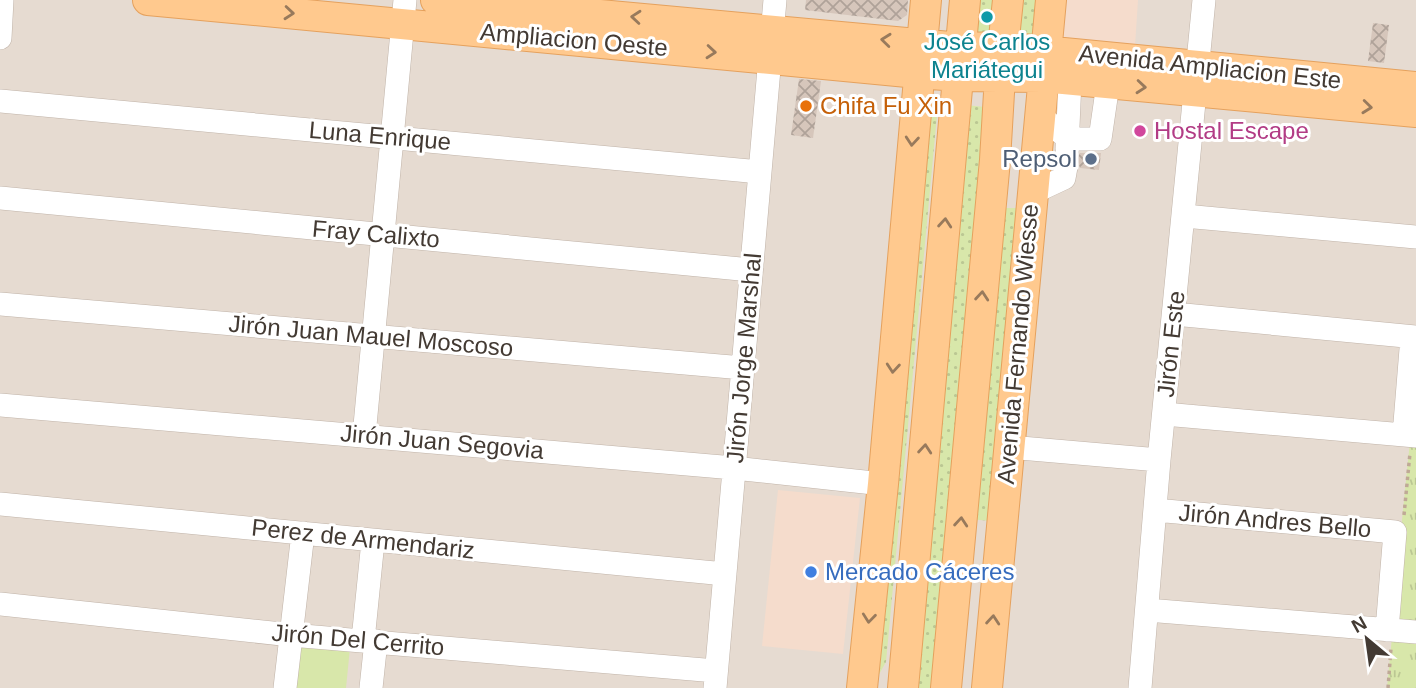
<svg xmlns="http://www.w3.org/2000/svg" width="1416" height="688" viewBox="0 0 1416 688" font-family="Helvetica,sans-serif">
<defs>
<pattern id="grass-dots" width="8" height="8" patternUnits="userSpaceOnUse" patternTransform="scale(1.75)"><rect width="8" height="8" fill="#d8e7aa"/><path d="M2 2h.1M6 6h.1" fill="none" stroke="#bbc793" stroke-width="1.8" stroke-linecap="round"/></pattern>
<pattern id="park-tufts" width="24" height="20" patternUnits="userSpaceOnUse" patternTransform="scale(1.75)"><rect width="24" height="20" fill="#d8e7aa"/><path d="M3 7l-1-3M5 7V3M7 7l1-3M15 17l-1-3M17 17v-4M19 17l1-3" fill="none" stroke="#bbc793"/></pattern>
<pattern id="building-cross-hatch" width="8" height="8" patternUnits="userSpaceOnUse" patternTransform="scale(1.75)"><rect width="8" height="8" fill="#d6c6bb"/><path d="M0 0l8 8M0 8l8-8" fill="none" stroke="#afa299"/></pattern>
</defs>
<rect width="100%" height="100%" fill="#f2eae3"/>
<path fill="#e6dbd1" d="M0,0H1416V688H0Z"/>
<path fill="#f5dccc" d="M1057,0H1138L1135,46L1053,38Z
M778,490L860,498L843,654L762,646Z"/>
<path fill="url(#grass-dots)" d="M968,0H997L993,43L964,44Z
M1014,0H1036L1032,35L1011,33Z
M920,102L938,104L886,662L873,685Z
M956,104L985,107L933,688H904Z
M1006,208H1018L990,521L969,519L995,225Z"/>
<path fill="url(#park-tufts)" d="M1410,441H1416V625L1392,619Z
M1392,637L1416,639V688H1387Z"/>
<path fill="#d8e7aa" d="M301,643L350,648L346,688H295Z"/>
<path fill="url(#building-cross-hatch)" d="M806,0H908L907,15L898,21L805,10Z
M1373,23L1389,25L1384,63L1368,61Z
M799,79L821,81L813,138L791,135Z
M1080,153H1101L1099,170L1080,168L1077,159Z"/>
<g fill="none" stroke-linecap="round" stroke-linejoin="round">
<defs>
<path id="minor" d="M0,38L2,0
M0,101L760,172
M1039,115L1069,139H1100L1108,84
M1067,149L1070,80
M1032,193L1064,178L1066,167
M0,198L751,270
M1184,216L1416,237
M0,304L743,368
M1174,314L1416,337
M0,405L734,468L883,484
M1164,414L1416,436
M1404,435L1412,337
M364,436L405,0
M1009,447L1159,460
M0,504L725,574
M1155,510L1395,532L1387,630
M0,604L291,635L716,671
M1147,610L1416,632
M363,640L373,541
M285,688L303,533
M371,688L376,641
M715,688L775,0
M1140,688L1159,460L1204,0"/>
<path id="major" d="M148,0L918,73L958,76L1042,77L1416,112
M436,0L961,48L1003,47L1416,87
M862,688L883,484L926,0
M903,688L965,0
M946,688L995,160L1000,76L1008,0
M987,688L1051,0"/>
</defs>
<use href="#minor" stroke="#c0b3a8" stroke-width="24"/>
<use href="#major" stroke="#e5a15d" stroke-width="32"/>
<path stroke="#bfa996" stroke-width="3.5" stroke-dasharray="3.5 3.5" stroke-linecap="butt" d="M1404,515L1410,453
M1388,688L1391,648"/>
<use href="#minor" stroke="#fff" stroke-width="23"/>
<use href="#major" stroke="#ffc98e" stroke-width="30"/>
</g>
<defs><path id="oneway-chevron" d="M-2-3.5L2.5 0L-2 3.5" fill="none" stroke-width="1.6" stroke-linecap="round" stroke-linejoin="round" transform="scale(1.75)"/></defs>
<g stroke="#987a5c">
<use href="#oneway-chevron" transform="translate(289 13) rotate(5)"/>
<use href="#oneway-chevron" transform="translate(636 17) rotate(-175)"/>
<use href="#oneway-chevron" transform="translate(886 40) rotate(-174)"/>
<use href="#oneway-chevron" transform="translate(711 52) rotate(5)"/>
<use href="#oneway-chevron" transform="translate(1141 87) rotate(5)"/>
<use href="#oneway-chevron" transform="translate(1367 107) rotate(6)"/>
<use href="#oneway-chevron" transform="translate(912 141) rotate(95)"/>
<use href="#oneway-chevron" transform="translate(945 223) rotate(-85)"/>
<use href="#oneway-chevron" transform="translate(982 296) rotate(-85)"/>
<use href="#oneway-chevron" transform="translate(893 368) rotate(95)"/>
<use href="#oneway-chevron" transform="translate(925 449) rotate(-85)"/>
<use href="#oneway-chevron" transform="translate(961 522) rotate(-85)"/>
<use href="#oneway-chevron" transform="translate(869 618) rotate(96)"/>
<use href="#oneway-chevron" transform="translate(993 620) rotate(-85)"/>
</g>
<circle fill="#0f9aa8" stroke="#fff" stroke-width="2.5" cx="987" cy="17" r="7"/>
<circle fill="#e8710a" stroke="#fff" stroke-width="2.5" cx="806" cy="106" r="7"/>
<circle fill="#d1479c" stroke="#fff" stroke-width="2.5" cx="1140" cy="131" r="7"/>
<circle fill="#5c6f8a" stroke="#fff" stroke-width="2.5" cx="1091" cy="159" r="7"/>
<circle fill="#3f7fe0" stroke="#fff" stroke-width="2.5" cx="811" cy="572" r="7"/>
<g text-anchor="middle" stroke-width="6" stroke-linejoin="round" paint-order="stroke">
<g font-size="24" fill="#433a33" stroke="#fff">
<text transform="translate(574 40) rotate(5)" y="8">Ampliacion Oeste</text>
<text transform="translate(1210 67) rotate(6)" y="8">Avenida Ampliacion Este</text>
<text transform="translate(380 136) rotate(5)" y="8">Luna Enrique</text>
<text transform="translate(376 234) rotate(5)" y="8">Fray Calixto</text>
<text transform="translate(371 336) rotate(5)" y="8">Jirón Juan Mauel Moscoso</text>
<text transform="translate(1018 344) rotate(-85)" y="8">Avenida Fernando Wiesse</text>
<text transform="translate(1171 344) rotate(-84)" y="8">Jirón Este</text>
<text transform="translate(744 358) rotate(-85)" y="8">Jirón Jorge Marshal</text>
<text transform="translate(442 442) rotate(5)" y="8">Jirón Juan Segovia</text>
<text transform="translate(1275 521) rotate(5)" y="8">Jirón Andres Bello</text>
<text transform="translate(363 539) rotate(6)" y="8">Perez de Armendariz</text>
<text transform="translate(358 640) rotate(5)" y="8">Jirón Del Cerrito</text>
</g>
<g font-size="24" fill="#0d838f" stroke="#fff">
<text x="987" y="50">José Carlos<tspan x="987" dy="28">Mariátegui</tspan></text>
</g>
<g font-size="24" fill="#c56008" stroke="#fff" text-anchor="start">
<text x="820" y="114">Chifa Fu Xin</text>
</g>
<g font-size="24" fill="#b23c85" stroke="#fff" text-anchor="start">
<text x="1154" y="139">Hostal Escape</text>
</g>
<g font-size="24" fill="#4e5e75" stroke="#fff" text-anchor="end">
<text x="1077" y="167">Repsol</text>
</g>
<g font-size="24" fill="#366cbe" stroke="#fff" text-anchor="start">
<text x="825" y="580">Mercado Cáceres</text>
</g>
</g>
<g transform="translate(1367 639) rotate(331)" stroke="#ffffff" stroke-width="5" paint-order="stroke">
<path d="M0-5L12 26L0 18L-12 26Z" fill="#433a33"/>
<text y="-10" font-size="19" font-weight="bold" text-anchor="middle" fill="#433a33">N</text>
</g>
</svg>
